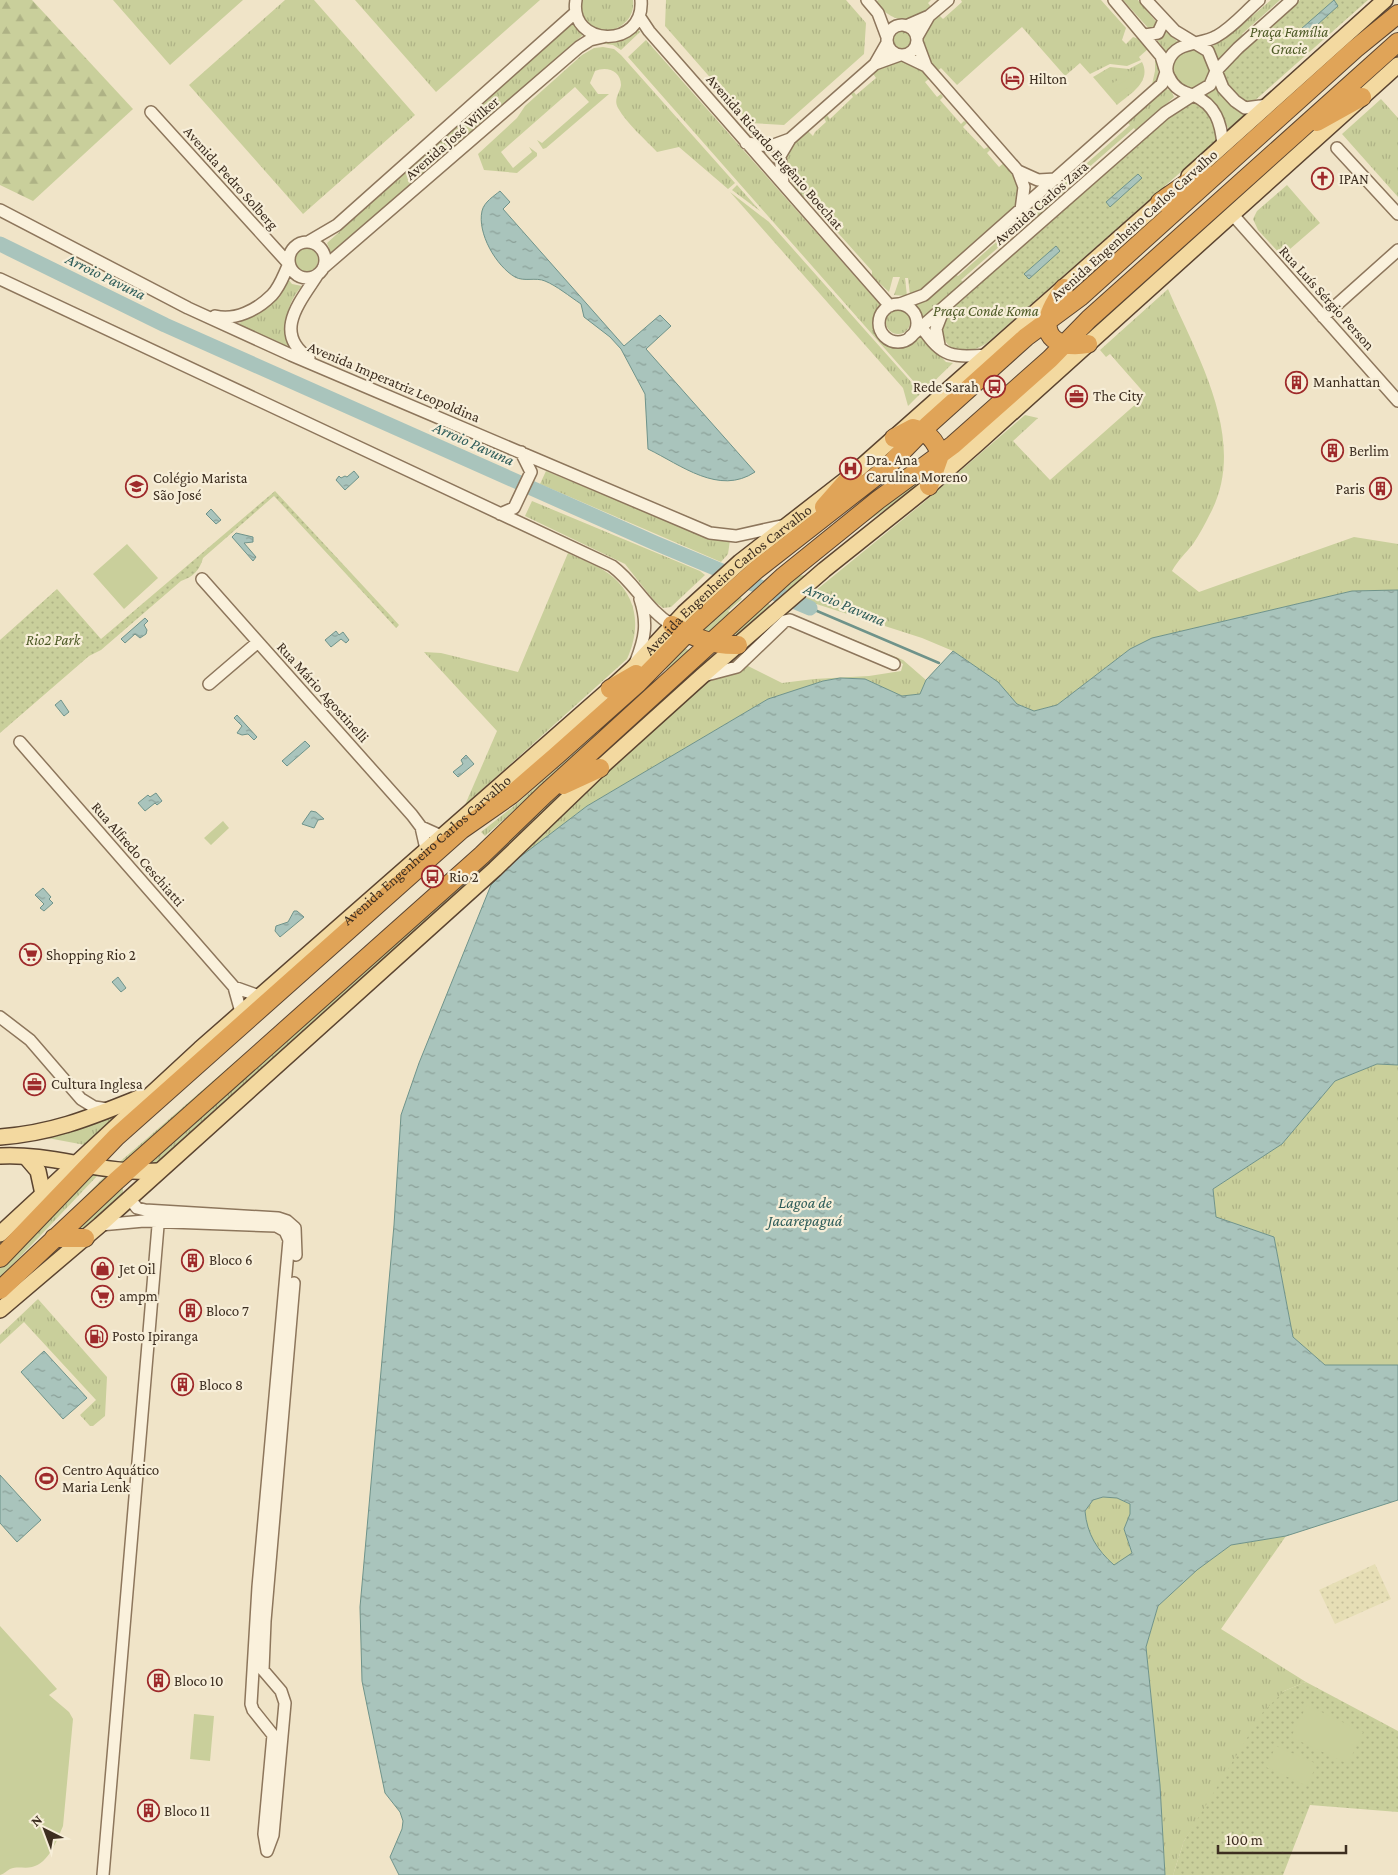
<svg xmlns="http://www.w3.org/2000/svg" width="1398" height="1875" viewBox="0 0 1398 1875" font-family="'Crimson Pro',serif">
<defs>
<pattern id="farmland-dots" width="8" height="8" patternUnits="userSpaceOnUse" patternTransform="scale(1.25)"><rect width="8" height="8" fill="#e6deb5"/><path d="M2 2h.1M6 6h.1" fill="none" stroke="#c6bf9b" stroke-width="1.8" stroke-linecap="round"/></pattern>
<pattern id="grass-tufts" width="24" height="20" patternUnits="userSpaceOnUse" patternTransform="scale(1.25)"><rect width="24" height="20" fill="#c9cf9b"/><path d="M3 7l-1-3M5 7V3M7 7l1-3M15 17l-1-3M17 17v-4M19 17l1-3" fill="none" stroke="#aeb285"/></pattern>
<pattern id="forest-firs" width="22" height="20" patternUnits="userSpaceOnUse" patternTransform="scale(1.25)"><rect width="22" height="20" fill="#c9cf9b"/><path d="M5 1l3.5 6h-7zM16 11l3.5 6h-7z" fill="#aeb285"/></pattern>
<pattern id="park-dots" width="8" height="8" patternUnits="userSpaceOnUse" patternTransform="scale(1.25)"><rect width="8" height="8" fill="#c9cf9b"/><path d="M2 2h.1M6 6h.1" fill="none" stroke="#aeb285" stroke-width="1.8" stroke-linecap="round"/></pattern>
<pattern id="water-ripples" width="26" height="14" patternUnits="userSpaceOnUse" patternTransform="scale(1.25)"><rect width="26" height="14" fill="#a9c4bc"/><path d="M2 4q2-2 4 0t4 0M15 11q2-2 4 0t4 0" fill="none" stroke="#8ba098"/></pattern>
</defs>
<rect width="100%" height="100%" fill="#f0e4c8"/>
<path fill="url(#farmland-dots)" d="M1375,1564L1391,1599L1335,1624L1319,1590Z"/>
<path fill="url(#grass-tufts)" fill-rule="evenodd" d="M113,0H243L170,65Z
M285,0H314L415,115L303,214L189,85Z
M355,0H540L436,92Z
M580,0H633C637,29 595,44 582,16C580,12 580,5 580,0Z
M666,0H846L866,23L864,54L784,125L750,123L665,26Z
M878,0H931L928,3L932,8C911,27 893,22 875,3Z
M961,0H1101L1126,28L1122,40L1126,44L1133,37L1139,39L1148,49L1139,57L1141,60L1127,66L1110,64L1090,74L1080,63L1065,76L1022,27L957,85L941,68L936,72C916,48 919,36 938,14L943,19L962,2Z
M1123,0H1138L1157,23L1158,26L1150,30Z
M1271,0H1280L1242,34L1244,36L1219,59L1212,47L1235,27L1237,29Z
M573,22L579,30L585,33L332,255L327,243Z
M636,27L640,32L621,50L613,45L598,43Z
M1164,30L1178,42L1166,52L1155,37Z
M892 40a10 10 0 1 1 20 0a10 10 0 1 1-20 0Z
M646,40L882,307L876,325L879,340C895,352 906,346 920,335L946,362L953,363L923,392L628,57Z
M603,47L614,49L621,55L735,183L728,189L679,147L657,152C645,139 627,124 618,108C613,99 620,93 621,85C621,70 606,66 595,71L590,83L598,94H609L546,148L543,149L537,140L542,143L589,102L575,87L501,152L513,168L532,152L529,147L537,153V156L517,173L484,170L478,154L517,118L525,106L582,55L594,48Z
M1155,57C1161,69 1159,79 1151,89L1155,71Z
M900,59L918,65L930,78L925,82L937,97L941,94L943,97L940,100L961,124L964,121L967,123L963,127L984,149L988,147L990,150L987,153L999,167L1005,162C1017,178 1023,190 1014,209L924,290L910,295L908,278H905L907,296L894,295L900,277H893L889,292L872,276V271L806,197L803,198C780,171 779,154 807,130L813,136L815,132L826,122L824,118L827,115L830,119L853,97L851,94L854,92L856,95L876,78L872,72L883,64Z
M1142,62C1152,82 1130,94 1117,105L1093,77L1110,67L1129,69Z
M1216,85L1234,108L1248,113L1229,130L1222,115L1203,96Z
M1165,89L1171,90L1174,97L1136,131L1134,128L1063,190L1065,192L1034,220L1032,218L961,280L963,282L920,321V316L912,305L955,274L958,276L1028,214L1026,211L1057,184L1060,187L1130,125L1127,122Z
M1381,99L1398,118V197L1342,134Z
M737,185L760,211L732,190Z
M1287,185L1320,223L1282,256L1258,230L1253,219L1257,211Z
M730,192L769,222L921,393L908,406L903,388Z
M288,279L292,284L302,286C286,303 282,328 289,350L238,324L280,297Z
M1168,289C1197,356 1249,441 1210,514C1205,524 1199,535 1193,544C1186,553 1178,560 1172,571L1199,592L1354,537L1398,544V590L1352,591L1152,638L1130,649L1057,705L1034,711L1017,704L998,682L953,651L922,638L804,600L923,503L1025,415L1038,418L1013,441L1050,480L1146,395L1110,354L1106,357L1100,350Z
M886 322a12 12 0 1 1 24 0a12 12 0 1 1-24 0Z
M546,471L694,532L730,540L728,554L721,562L540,484Z
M929,473L910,494L866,522L864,519Z
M532,501L700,571L705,575L671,607L663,608L655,602L625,564L525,516Z
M568,553C582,560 602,567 613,577C639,600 640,630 627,659L465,805L497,731L424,652L441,653L518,672Z
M813,574L787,596L780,592L798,576Z
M740,596L742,599L728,611L731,613L706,636L700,633Z
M767,603L774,607L734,638L721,640Z
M785,611L903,660L926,680L920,694L902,696L865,679L840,678L823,681L768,699L587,806L516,860L551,820ZM789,615L903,664L901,671L869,676L814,679L782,683L738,661Z
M685,648L690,651L668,671L666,669Z
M708,656L712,658L607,756L571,777Z
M622,711L624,713L485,836L481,832L519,802Z
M570,786L492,867L160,1162L149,1166L143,1163L538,807Z
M267,1039L132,1160L115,1166L243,1055Z
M1377,1064L1398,1065V1365H1325L1293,1337L1274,1237L1216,1217L1213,1189L1282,1144L1335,1081Z
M128,1105L85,1145L37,1136Z
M95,1173L99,1174L0,1278V1268Z
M105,1176H114L62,1220Z
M123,1180V1194L83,1231H68Z
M38,1299L107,1377L105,1416L93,1426H90L80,1415L96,1400L24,1322L0,1344V1335Z
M1103,1497L1117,1498L1130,1504V1514L1124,1529L1132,1554L1114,1565C1096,1548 1087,1536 1085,1511L1093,1500Z
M1286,1536L1221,1629L1306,1682L1284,1691L1184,1841L1173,1875H1165L1160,1785L1146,1647L1158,1606L1197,1570L1231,1545Z"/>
<path fill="url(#forest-firs)" d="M0,0H32L133,109L33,201L0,185Z"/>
<path fill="url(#park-dots)" d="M1300,0H1368L1252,103H1247L1226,87L1223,70Z
M1191,102C1213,110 1214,119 1217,140L987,343C966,356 948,356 940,329L944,314L1178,107Z
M275,491L391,616L399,625L396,628L274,496L203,558C200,570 193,577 181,581L101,650L89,656L0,733V640L57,589L101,639Z
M1306,1682L1398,1731V1812L1310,1805L1283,1875H1173L1184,1841L1263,1712L1284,1691Z"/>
<path fill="#c9cf9b" d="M1127,0C1135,0 1154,19 1154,25L1151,27L1145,19L1136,13Z
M1172 69a19 19 0 1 1 38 0a19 19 0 1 1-38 0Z
M1140,68V72L1108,91L1105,87Z
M1143,79L1133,92L1117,100L1114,96Z
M294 260a12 12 0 1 1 24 0a12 12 0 1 1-24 0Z
M127,544L158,578L124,609L93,574Z
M223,821L229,828L211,845L204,838Z
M0,1626L57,1689L49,1695L69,1712L73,1719L63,1826C57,1840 49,1863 32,1867C25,1869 17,1866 10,1869C6,1871 4,1874 0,1875Z
M1307,1705L1363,1732L1348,1764L1291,1737Z
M194,1714L214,1716L210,1761L190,1759Z
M1276,1746L1317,1764L1307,1786L1266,1767Z"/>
<path fill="url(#water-ripples)" stroke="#6f938a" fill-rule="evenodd" d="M1334,0L1338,6L1306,35L1301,29Z
M1138,174L1142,178L1110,207L1106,202Z
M500,191L510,202L503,209L624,346L660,315L671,326L646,349L755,472C719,496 681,465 648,449L645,394L621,349L610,337L584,317L581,304C569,296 557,286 545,281C536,277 524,282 515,277C496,266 477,233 482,211C484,202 494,196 500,191Z
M1056,246L1060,251L1029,279L1024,274Z
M354,471L359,477L345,490L336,480L339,476L341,478L345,476L347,477Z
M211,509L221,520L216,524L206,514Z
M236,533L253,537V542L244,543L256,557L253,561L232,537Z
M1398,590V1065L1377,1064L1335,1081L1282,1144L1213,1189L1216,1217L1274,1237L1293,1337L1325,1365H1398V1500L1286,1536L1231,1545L1197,1570L1158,1606L1146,1647L1160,1785L1165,1875H399L390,1857L402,1829L403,1821L400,1812L385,1793L362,1681L360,1607L394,1225L401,1115L419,1063L491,885L516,860L587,806L768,699L823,681L840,678L865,679L902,696L920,694L926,680L953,651L998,682L1017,704L1034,711L1057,705L1130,649L1152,638L1352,591ZM1103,1497L1117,1498L1130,1504V1514L1124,1529L1132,1553L1114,1565C1097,1550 1087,1534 1085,1511L1093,1500Z
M145,618L148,621L144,625L147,630L146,634L140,638L135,634L125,643L121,639Z
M336,631L339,635L343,632L349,640L346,643L341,639L331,647L325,640Z
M61,700L69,712L64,716L55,705Z
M237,715L257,737L254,740L248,734L242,735L237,733L242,726L234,718Z
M305,741L310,746L287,766L282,761Z
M466,755L474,764L458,777L453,772L463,764L461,760Z
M156,793L162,801L157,805L155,803L145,811L138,803L148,795L150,797Z
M311,811L316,812L324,819L318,820L314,828L302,824Z
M43,888L51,897L49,899L53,903L44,911L40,908L44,904L35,895Z
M294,911H297L304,917L280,937L275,931L276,926L288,922Z
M118,977L126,988L121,992L112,982Z
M44,1351L87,1398L63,1419L21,1372Z
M0,1475L41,1520L17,1542L0,1523Z"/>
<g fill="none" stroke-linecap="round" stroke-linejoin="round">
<path stroke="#6f938a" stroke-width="2.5" d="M810,608L939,663"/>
<path stroke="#a9c4bc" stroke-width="15" d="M0,244L165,325L655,543L810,608"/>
<defs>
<path id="minor" d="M576,0C568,47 645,50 641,0
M867,0L878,13L887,37
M1146,0L1175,31L1208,51L1223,88L1235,101L1245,108L1268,105
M1259,0C1245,12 1233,27 1217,36C1201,46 1175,40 1168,62C1166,68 1166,72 1169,77C1174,88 1182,92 1193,95L1210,85L1216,71L1238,48L1292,0
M639,16L649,31L890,306
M929,16L948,0
M887 40a15 15 0 1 1 30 0a15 15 0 1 1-30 0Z
M906,26L929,16L917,37
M1145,35L1158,33L1164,20
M887,43L875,64L900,55
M903,55L926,66L917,42
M926,66L1018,171
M151,112L289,264C284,274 280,287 272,295C257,310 235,321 215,316
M790,139L875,64
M746,143L771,146L790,139L780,156L783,183
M1337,148L1398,214
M0,210L188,308L291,355L710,533L736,536L781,526
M1021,210L1024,187L1018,171L1038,180L1056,179
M1233,215L1398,401
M308,242L337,225L576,12
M289 260a18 18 0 1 1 36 0a18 18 0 1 1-36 0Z
M323,268L579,47L590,40L603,37
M0,279L612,566C635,583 647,610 672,625
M900,304L924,295L1162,84L1166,72L1161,56L1114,0
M879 323a19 19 0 1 1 38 0a19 19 0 1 1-38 0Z
M1323,317L1398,250
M918,322C941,355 946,358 986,355
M910,337L1165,113L1193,95C1216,105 1221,123 1223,145
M939,345L936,329L943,311
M309,358C272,333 300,302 318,274
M500,514L514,508L531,472L521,452
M202,579L412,815L421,827L426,849
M636,661C645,638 648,623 640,599
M703,676L737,667L785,621L790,620L894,664
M209,684L258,642
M20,742L234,987L241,1012
M421,827L441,836
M234,987L259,996
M0,1017L30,1040L81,1099L94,1107L108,1109
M129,1198L137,1208L145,1210L278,1218L287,1221L295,1228L296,1255
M100,1225L144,1221L276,1226L285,1231L289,1240L258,1587L251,1704L253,1710L273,1735L264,1834L267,1851
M267,1851L273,1835L285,1703L281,1691L263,1670L265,1621L294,1283
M103,1875L159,1214"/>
<g id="major">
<path d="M1189,176L1385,0"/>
<path d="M0,1137C54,1133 91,1117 141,1097"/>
<path d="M0,1156C53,1153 104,1175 158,1171"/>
<path d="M26,1157L38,1171L43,1194"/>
<path id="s1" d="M0,1234L200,1049L610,689L632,669L684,613L740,562L853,474L1168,195"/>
<path d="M0,1310L100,1225L495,869L600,768L702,676L824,570L929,486L978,443L1398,65"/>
</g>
<path id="highway" d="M1317,122L1362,97
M1160,202L1203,172
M1064,288C1059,296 1053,304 1050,313C1039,342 1066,348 1088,344
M894,438L913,428C927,431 936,441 940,455L929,486
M824,507L853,474
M672,625C693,637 713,646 738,645
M610,689L636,674
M563,785L600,768
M54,1238H85
M0,1258L116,1137L271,999L461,830L511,795L556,756L638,683L698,622L756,570L884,470L927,426L1026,337L1080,297L1355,49L1398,14
M0,1290L116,1181L482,855L545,794L784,576L878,500L953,445L1050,359L1089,319L1398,42"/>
</defs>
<use href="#minor" stroke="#8d765c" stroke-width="14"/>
<use href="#major" stroke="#5b4430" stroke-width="18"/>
<use href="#highway" stroke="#5b4430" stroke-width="20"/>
<use href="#minor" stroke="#faf1dc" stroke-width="11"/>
<use href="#major" stroke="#f3d9a0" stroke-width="15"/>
<use href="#highway" stroke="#e0a458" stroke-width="18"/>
</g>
<defs>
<symbol id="hotel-ring" viewBox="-11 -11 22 22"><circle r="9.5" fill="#f7eed8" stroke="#9e2a2b" stroke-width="1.5"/><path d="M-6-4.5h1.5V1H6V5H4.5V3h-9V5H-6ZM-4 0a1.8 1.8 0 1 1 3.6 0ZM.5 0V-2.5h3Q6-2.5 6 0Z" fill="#9e2a2b"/></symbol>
<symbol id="church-ring" viewBox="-11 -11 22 22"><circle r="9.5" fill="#f7eed8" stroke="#9e2a2b" stroke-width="1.5"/><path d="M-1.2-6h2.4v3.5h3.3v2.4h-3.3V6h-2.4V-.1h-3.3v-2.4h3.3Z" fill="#9e2a2b"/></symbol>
<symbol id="building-ring" viewBox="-11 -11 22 22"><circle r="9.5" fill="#f7eed8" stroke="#9e2a2b" stroke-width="1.5"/><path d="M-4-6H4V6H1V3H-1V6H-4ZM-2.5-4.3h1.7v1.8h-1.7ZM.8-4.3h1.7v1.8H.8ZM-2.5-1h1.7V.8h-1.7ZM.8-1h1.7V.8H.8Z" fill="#9e2a2b"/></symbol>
<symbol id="bus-ring" viewBox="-11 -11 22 22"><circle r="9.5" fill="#f7eed8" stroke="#9e2a2b" stroke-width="1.5"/><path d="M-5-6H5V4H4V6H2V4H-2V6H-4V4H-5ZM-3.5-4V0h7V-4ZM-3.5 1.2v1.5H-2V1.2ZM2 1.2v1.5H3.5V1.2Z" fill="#9e2a2b"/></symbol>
<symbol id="office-ring" viewBox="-11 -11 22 22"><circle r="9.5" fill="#f7eed8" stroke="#9e2a2b" stroke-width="1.5"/><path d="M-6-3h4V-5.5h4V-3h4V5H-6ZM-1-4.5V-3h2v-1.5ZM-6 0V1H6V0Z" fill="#9e2a2b"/></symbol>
<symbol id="hospital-ring" viewBox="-11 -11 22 22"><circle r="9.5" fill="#f7eed8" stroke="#9e2a2b" stroke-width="1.5"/><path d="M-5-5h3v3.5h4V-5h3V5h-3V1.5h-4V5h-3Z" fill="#9e2a2b"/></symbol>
<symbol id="school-ring" viewBox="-11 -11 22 22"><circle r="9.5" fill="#f7eed8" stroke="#9e2a2b" stroke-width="1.5"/><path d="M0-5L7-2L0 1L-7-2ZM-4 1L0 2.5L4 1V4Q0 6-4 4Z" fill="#9e2a2b"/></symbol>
<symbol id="supermarket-ring" viewBox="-11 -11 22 22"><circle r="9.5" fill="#f7eed8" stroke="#9e2a2b" stroke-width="1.5"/><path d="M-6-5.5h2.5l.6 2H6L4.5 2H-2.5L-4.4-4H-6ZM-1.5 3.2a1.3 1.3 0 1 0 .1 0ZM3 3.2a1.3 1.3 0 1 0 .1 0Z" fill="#9e2a2b"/></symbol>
<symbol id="shop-ring" viewBox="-11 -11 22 22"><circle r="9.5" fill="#f7eed8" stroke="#9e2a2b" stroke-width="1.5"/><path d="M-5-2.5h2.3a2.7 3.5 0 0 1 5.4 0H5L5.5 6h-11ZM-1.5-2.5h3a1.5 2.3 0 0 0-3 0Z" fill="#9e2a2b"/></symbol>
<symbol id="fuel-ring" viewBox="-11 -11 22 22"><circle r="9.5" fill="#f7eed8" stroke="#9e2a2b" stroke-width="1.5"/><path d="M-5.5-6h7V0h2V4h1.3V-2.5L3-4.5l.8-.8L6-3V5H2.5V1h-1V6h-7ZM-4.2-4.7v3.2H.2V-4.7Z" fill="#9e2a2b"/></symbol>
<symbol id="stadium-ring" viewBox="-11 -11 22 22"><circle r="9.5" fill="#f7eed8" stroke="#9e2a2b" stroke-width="1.5"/><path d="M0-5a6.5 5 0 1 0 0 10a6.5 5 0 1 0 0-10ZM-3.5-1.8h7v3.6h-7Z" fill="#9e2a2b"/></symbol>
</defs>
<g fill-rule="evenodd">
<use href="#hotel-ring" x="1000" y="66" width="25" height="25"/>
<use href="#church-ring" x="1310" y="166" width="25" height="25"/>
<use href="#building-ring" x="1284" y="370" width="25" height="25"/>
<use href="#bus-ring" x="982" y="374" width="25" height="25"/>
<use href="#office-ring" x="1064" y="384" width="25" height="25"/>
<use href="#building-ring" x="1320" y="438" width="25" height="25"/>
<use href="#hospital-ring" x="838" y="456" width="25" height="25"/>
<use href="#school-ring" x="124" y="474" width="25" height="25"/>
<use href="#building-ring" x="1368" y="476" width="25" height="25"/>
<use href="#bus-ring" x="420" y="864" width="25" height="25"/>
<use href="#supermarket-ring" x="18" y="942" width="25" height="25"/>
<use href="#office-ring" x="22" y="1072" width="25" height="25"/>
<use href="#building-ring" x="180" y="1248" width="25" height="25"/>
<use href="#shop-ring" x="90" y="1256" width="25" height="25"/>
<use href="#supermarket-ring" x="90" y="1284" width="25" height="25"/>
<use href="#building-ring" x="178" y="1298" width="25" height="25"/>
<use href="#fuel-ring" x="84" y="1324" width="25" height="25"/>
<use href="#building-ring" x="170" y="1372" width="25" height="25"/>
<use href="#stadium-ring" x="34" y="1466" width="25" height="25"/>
<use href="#building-ring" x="146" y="1668" width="25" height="25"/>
<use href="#building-ring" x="136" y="1798" width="25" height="25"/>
</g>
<g text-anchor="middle" stroke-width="4.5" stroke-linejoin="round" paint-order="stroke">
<g font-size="15" font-style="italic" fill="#4d5a26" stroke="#f7eed8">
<text x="1289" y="37">Praça Família<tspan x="1289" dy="17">Gracie</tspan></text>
<text x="986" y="316">Praça Conde Koma</text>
<text x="53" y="645">Rio2 Park</text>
</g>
<g font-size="15" fill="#3d2e20" stroke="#f7eed8" text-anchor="start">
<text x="1029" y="84">Hilton</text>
<text x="1339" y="184">IPAN</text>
<text x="1313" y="387">Manhattan</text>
<text x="979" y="392" text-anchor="end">Rede Sarah</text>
<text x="1093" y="401">The City</text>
<text x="1349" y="456">Berlim</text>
<text x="866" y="465">Dra. Ana<tspan x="866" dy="17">Carulina Moreno</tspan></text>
<text x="153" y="483">Colégio Marista<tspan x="153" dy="17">São José</tspan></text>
<text x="1365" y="494" text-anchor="end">Paris</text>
<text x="449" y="882">Rio 2</text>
<text x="46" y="960">Shopping Rio 2</text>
<text x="51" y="1089">Cultura Inglesa</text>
<text x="209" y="1265">Bloco 6</text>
<text x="119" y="1274">Jet Oil</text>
<text x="119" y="1301">ampm</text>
<text x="206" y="1316">Bloco 7</text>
<text x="112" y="1341">Posto Ipiranga</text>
<text x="199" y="1390">Bloco 8</text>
<text x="62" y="1475">Centro Aquático<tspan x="62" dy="17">Maria Lenk</tspan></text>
<text x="174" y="1686">Bloco 10</text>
<text x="164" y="1816">Bloco 11</text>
</g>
<g font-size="15" fill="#3d2e20" stroke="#f7eed8">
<text transform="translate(452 138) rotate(-41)" y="5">Avenida José Wilker</text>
<text transform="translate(775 152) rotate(49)" y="5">Avenida Ricardo Eugênio Boechat</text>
<text transform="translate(231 178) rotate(48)" y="5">Avenida Pedro Solberg</text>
<text transform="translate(1041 203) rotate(-41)" y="5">Avenida Carlos Zara</text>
<text transform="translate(1134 225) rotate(-42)" y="5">Avenida Engenheiro Carlos Carvalho</text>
<text transform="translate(1327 298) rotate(48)" y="5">Rua Luís Sérgio Person</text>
<text transform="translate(394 382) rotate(23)" y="5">Avenida Imperatriz Leopoldina</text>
<text dy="5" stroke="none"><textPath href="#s1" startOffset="979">Avenida Engenheiro Carlos Carvalho</textPath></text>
<text transform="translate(323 692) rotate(48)" y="5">Rua Mário Agostinelli</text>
<text dy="5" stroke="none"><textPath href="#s1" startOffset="574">Avenida Engenheiro Carlos Carvalho</textPath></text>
<text transform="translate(138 854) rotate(49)" y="5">Rua Alfredo Ceschiatti</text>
</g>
<g font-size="16" font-style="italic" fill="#2f5d5a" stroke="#f7eed8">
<text transform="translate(106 276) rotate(26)" y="6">Arroio Pavuna</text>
<text transform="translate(474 443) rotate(24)" y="6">Arroio Pavuna</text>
<text transform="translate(845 604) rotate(23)" y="6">Arroio Pavuna</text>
<text x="805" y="1208">Lagoa de<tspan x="805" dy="18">Jacarepaguá</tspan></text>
</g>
</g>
<g transform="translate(45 1830) rotate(318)" stroke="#f7eed8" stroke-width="4" paint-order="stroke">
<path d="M0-4L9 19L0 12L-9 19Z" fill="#3d2e20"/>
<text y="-8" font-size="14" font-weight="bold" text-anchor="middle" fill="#3d2e20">N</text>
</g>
<path d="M1218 1845v8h128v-8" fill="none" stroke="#3d2e20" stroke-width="2.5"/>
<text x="1226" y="1845" font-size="15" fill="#3d2e20" stroke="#f7eed8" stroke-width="4" paint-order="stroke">100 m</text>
</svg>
